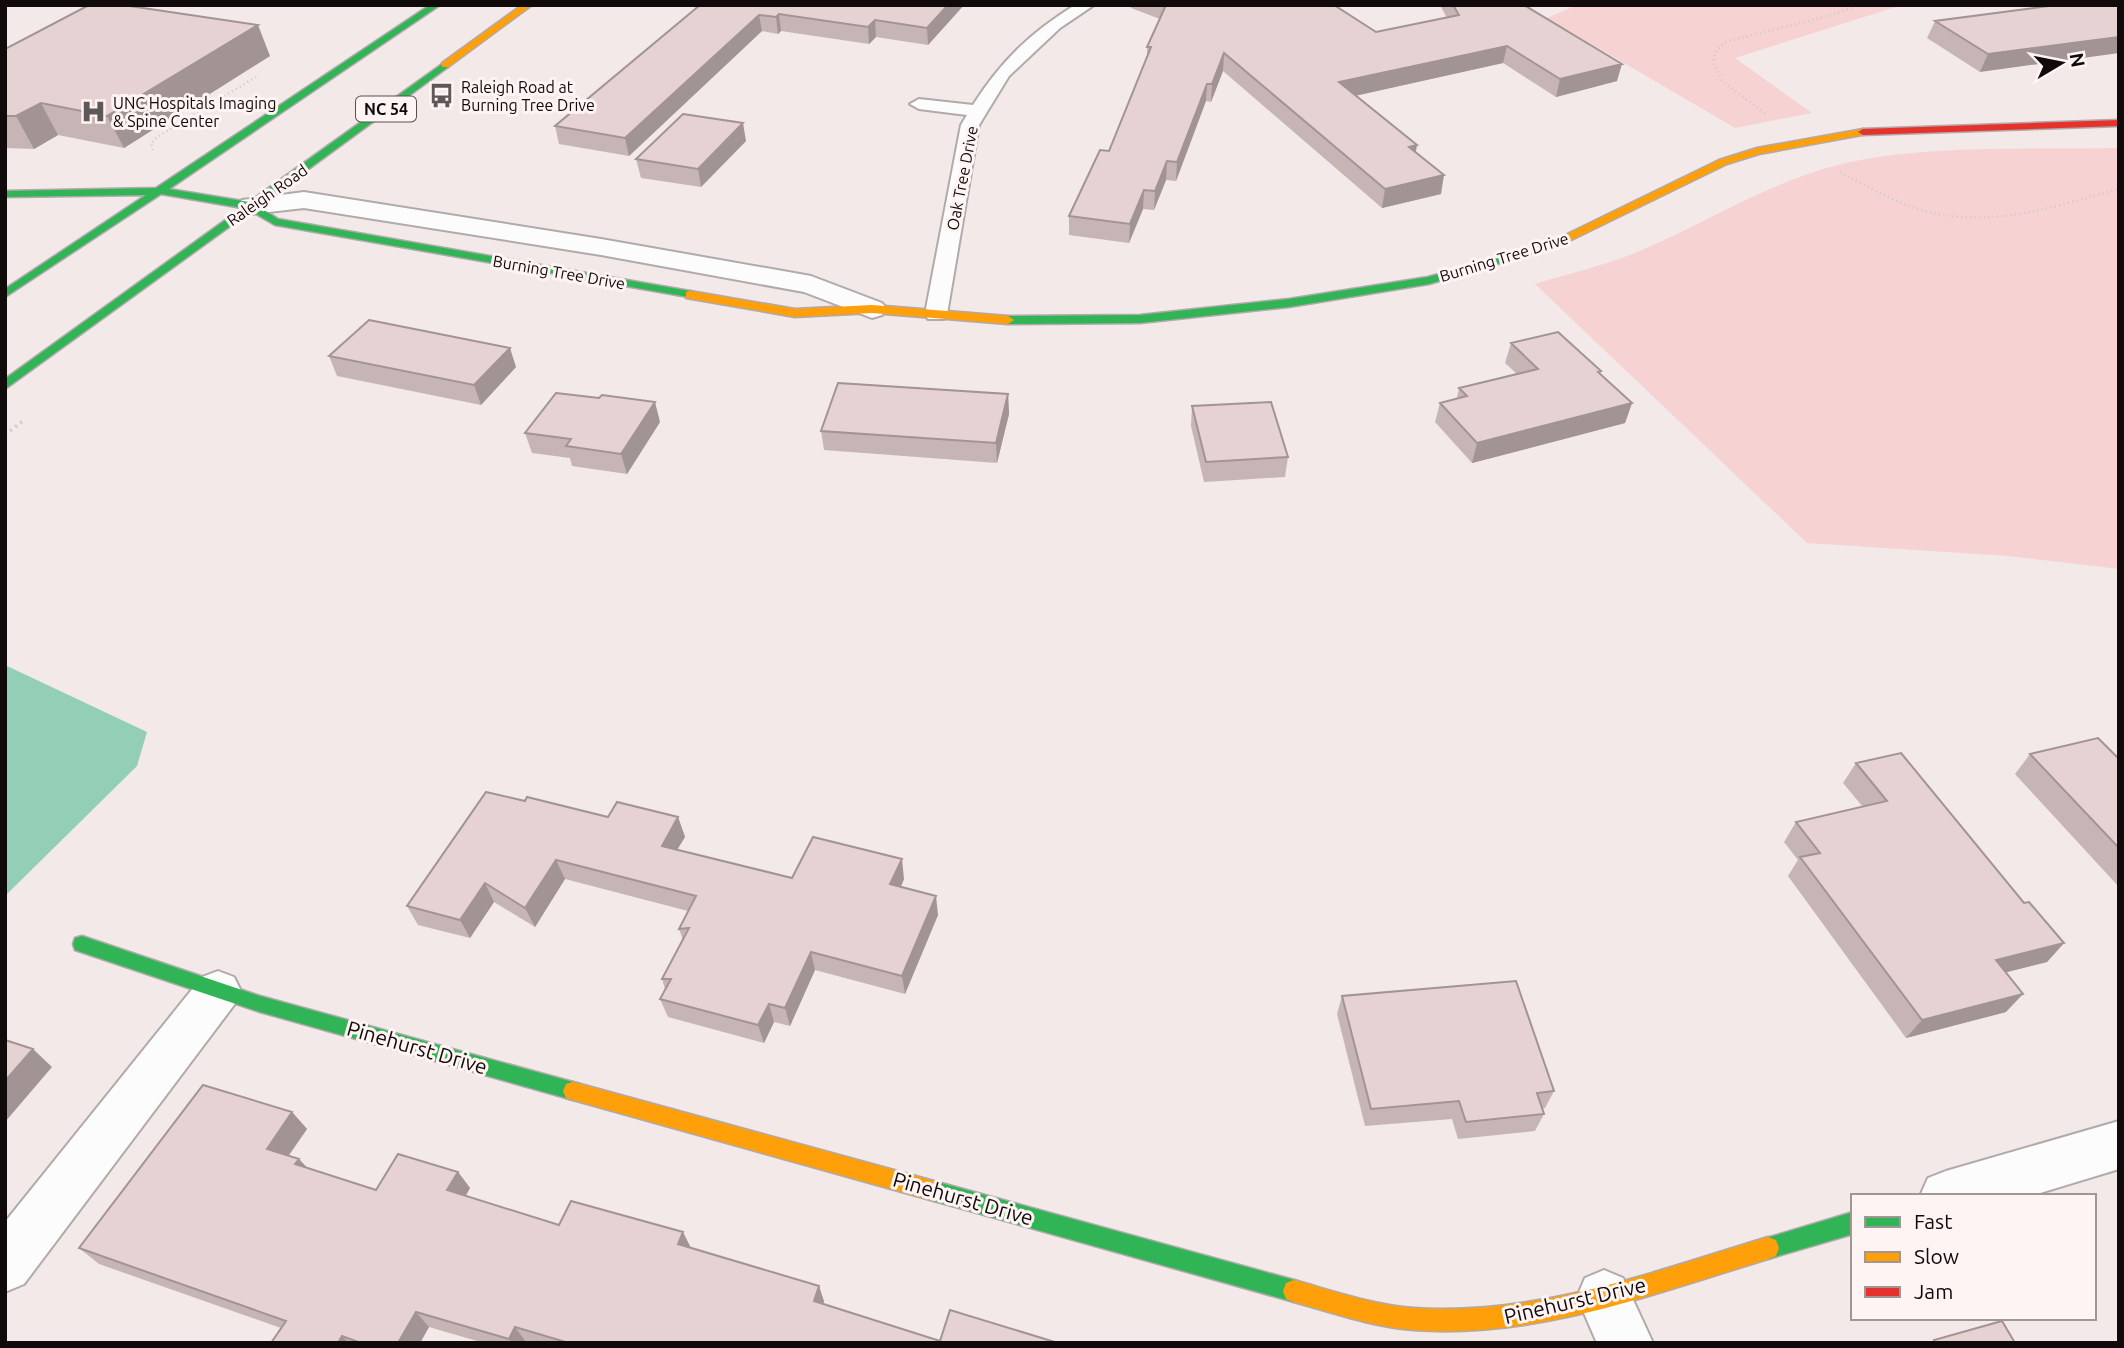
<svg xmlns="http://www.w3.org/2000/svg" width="2124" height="1348" viewBox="0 0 2124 1348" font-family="Ubuntu,sans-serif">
<rect width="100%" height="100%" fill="#f3e9e9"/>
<path fill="#f7d2d2" d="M1577,5H1902L1735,58L1812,113L1735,128L1547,18Z
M2119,148V569L2008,556L1807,543L1535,284C1570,273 1608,265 1642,250C1709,221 1771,181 1842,164C1926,144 2032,150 2119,148Z"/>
<path fill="#93cfb7" d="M5,665L147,732L137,766L5,896Z"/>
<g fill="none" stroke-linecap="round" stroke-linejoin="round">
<defs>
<path id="lane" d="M1075,5H1094L1060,28L1009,76L979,125L947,314L944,319H928L925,314L961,125L967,115L919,109L910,104L919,99L973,105C1001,61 1030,33 1075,5Z"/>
<path id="street" d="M304,192L601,239L811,276L882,303L887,309L882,315L872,318L804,292L601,255L304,208L251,214L242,212L238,206L242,200Z
M218,971L234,977L241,991L234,1005L24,1284L5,1292V1222L202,977Z
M2119,1121V1169L2030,1196H1920L1928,1178L1946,1171Z
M1604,1270L1623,1278L1653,1343H1597L1577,1297L1585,1278Z"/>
<path id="fast" d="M430,5H440L169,189L249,202L445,62L448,63V67L258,206L278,219L690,291L694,292V298L275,225L251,211L5,389V379L242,208L161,194L5,297V289L146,195L5,197V191L156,188Z
M1513,253L1519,256L1517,258L1429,284L1289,307L1140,323L1008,324L1002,320L1008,316L1140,315L1289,299L1428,277Z
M82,936L260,996L573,1082L580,1084L583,1091L580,1098L573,1100L260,1012L75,950L73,944L75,938Z
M934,1181L1294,1280L1302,1283L1305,1291L1302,1299L1294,1302L934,1201L927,1198L923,1191L927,1184Z
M1853,1212V1234L1768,1259L1760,1256L1757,1248L1760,1240Z"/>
<path id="slow" d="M522,5H532L448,67H442V63Z
M1863,129L1867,130V134L1759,154L1727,164L1561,245L1513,259L1507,256L1553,241L1719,160L1757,148Z
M690,291L795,309L872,305L1008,316L1014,320L1008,324L872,313L795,317L686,298V292Z
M573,1082L934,1181L941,1184L945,1191L941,1198L934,1201L573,1100L566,1098L563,1091L566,1084Z
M1768,1237L1776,1240L1779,1248L1776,1256L1768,1259C1653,1294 1536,1339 1414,1330C1373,1327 1333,1313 1294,1302L1286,1299L1283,1291L1286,1283L1294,1280C1333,1291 1373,1305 1414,1308C1536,1316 1653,1272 1768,1237Z"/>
<path id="jam" d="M2119,120V126L1863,135L1858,132L1863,129Z"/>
</defs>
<use href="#lane" stroke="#b1aaaa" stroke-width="4"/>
<use href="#street" stroke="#b1aaaa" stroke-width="4"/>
<use href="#fast" stroke="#b1aaaa" stroke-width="3"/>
<use href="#slow" stroke="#b1aaaa" stroke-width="3"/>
<use href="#jam" stroke="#b1aaaa" stroke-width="3"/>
<path stroke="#cbc9c9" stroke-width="2.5" stroke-dasharray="1 3.5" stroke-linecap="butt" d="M1765,113L1723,82L1713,63L1715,52L1725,42L1828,16L1860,5
M153,150L151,143L157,137L256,77
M1840,172C1864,185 1887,198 1913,207C1981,232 2052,207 2119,189"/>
<path stroke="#cbc9c9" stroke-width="3.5" stroke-dasharray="2 4.5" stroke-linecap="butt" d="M5,435L24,420"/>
<use href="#lane" fill="#fdfcfc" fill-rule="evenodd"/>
<use href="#street" fill="#fdfcfc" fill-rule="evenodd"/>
<use href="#fast" fill="#30b455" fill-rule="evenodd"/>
<use href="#slow" fill="#ff9f0a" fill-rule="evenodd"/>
<use href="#jam" fill="#e5322d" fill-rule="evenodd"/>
</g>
<path fill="#c7b5b5" d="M700,5H964L928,45L876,37L869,44L781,31L778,34L762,31L629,156L559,144L555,126Z
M1131,5H1334L1376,32L1447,18L1440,5H1524L1617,81L1556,97L1503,63L1355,96L1416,153L1441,194L1382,208L1223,71L1211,102L1206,101L1176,181L1166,180L1154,210L1143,209L1129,243L1069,235V216L1109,151L1147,58V47L1160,19L1131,8Z
M2056,5L1980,72L1927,38L1935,21Z
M5,49L270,56L124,148L58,135L34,149L5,148Z
M746,141L701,187L641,178L636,159Z
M1511,343L1601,371L1600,374L1632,403L1625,423L1472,463L1435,422L1440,403L1457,398L1459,388L1517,374L1505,363Z
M329,356L516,367L481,405L337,376Z
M1008,394L1009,414L997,463L824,450L821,431Z
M1192,406L1288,457L1285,477L1204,482L1191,426Z
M660,422L627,474L572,466L570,458L532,453L525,433Z
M2030,754L2119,759V887L2015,774Z
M1856,763L2024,903L2064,943L2047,962L2006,972V1012L1906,1038L1788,876L1798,860L1784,842L1796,822L1863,807L1843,783Z
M525,801L608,817H678L685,837L677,849L792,878L904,879L901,887L938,915L905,994L815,970L790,1026L774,1022L764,1043L668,1017L660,999L665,989L662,979L683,940L679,929L688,911L565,879L535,927L494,902L470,938L418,925L407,906Z
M1342,996L1554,1091L1545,1108L1542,1109L1544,1114L1535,1131L1458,1139L1452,1119L1365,1126L1337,1014Z
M292,1112L307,1129L289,1155L307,1168L376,1190L458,1172L470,1188L466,1196L559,1225L690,1248L824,1301L823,1304L940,1341L1058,1343H530L526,1342V1343H484L429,1327L420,1343H271L281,1328L99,1264L79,1248Z"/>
<path fill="#a29394" d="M948,5H964L928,45L927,28Z
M779,14L781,31L778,34L776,17Z
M759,15L762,31L629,156L625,138Z
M875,20L876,37L869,44L868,27Z
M258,25L270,56L124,148L107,116Z
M2119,37V53L1980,72L1988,54Z
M1507,46L1503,63L1336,100L1339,82Z
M1224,53L1223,71L1211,102L1212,84Z
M1622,64L1617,81L1556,97L1560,79Z
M1207,84L1206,101L1176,181L1177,162Z
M41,103L58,135L34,149L16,116Z
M743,123L746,141L701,187L698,169Z
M1417,145L1414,164L1409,147Z
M1167,161L1166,180L1154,210L1155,191Z
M1444,175L1441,194L1382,208L1385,189Z
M1144,190L1143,209L1129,243L1130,224Z
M510,348L516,367L481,405L474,385Z
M1008,394L1009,414L997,463L996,443Z
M655,402L660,422L627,474L621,454Z
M1632,403L1625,423L1472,463L1477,443Z
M678,817L685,837L668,865L662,846Z
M902,859L904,879L893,903L890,884Z
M556,860L565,879L535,927L525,908Z
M485,883L494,902L470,938L460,920Z
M936,896L938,915L905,994L902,976Z
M2064,943L2047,962L1980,979L1996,960Z
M811,952L815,970L790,1026L785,1008Z
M2023,994L2006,1012L1906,1038L1922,1020Z
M769,1004L774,1022L764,1043L758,1025Z
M33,1049L52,1067L5,1122V1081Z
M292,1112L307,1129L282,1165L267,1149Z
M299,1159L314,1175L295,1164Z
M458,1172L470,1188L459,1206L447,1190Z
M683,1232L691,1248L678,1244Z
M819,1286L824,1301L819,1316L814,1301Z
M416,1312L429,1327L420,1343H398Z
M515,1327L526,1342V1343H512L509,1339Z
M342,1336L349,1343H338Z"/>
<path fill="#e7d2d3" stroke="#a29394" stroke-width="2" d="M89,5H123L258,25L107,116L41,103L16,116H5V49Z
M700,5H948L927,28L875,20L868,27L779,14L776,17L759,15L625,138L555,126Z
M1166,5H1334L1376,32L1459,15L1453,5H1524L1622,64L1560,79L1507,46L1339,82L1417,145L1409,147L1444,175L1385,189L1224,53L1212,84H1207L1177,162L1167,161L1155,191L1144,190L1130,224L1069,216L1100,150L1109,151L1151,47H1147Z
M2056,5H2117L2119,6V37L1988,54L1935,21Z
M683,114L743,123L698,169L636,159Z
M369,320L510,348L474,385L329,356Z
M1558,332L1601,371L1598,372L1632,403L1477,443L1440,403L1467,396L1459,388L1538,369L1511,343Z
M838,383L1008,394L996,443L821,431Z
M556,393L599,398L602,395L655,402L621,454L566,446L571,439L525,433Z
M1271,402L1288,457L1206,462L1192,406Z
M2098,738L2119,759V848L2030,754Z
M1901,753L2024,903L2029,902L2064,943L1996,960L2023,994L1922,1020L1800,857L1820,853L1796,822L1887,801L1856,763Z
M486,792L525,801L527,797L608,817L617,802L678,817L662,846L792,878L813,837L902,859L890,884L936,896L902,976L811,952L785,1008L769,1004L758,1025L660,999L671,979H662L689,928L679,929L696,896L556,860L525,908L485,883L460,920L407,906Z
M1516,981L1554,1091L1537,1093L1544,1114L1466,1122L1459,1101L1371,1109L1342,996Z
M5,1040L33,1049L5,1081Z
M203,1085L292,1112L267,1149L299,1159L295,1164L376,1190L398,1154L458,1172L447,1190L559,1225L571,1201L683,1232L678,1244L819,1286L814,1301L940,1341L950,1310L1058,1343H569L515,1327L509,1339L416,1312L398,1343H361L342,1336L338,1343H271L286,1321L79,1248Z
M2002,1321L2015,1343H1936L1934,1340Z"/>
<defs>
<symbol id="bus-bare" viewBox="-9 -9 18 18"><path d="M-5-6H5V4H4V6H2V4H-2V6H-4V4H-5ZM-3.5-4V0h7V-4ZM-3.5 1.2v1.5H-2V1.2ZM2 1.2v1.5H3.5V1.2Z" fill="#5f5858" stroke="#fff4f4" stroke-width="2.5" paint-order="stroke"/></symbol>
<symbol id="hospital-bare" viewBox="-9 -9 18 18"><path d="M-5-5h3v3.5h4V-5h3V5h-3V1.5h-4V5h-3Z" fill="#5f5858" stroke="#fff4f4" stroke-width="2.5" paint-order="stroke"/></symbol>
</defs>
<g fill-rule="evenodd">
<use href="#bus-bare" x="424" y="78" width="35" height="35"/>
<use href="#hospital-bare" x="76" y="94" width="35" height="35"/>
</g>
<g text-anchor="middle" stroke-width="6" stroke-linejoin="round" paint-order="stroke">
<g font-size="16" fill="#100a0a" stroke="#fff4f4" text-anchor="start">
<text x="461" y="93">Raleigh Road at<tspan x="461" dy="18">Burning Tree Drive</tspan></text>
<text x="113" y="109">UNC Hospitals Imaging<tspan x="113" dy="18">&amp; Spine Center</tspan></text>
</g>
<rect fill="#fff4f4" stroke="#585050" stroke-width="2" x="356" y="96.5" width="60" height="25" rx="5"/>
<g font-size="16" font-weight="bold" fill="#100a0a">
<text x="386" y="115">NC 54</text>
</g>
<g font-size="16" fill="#100a0a" stroke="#fff4f4">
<text transform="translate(962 178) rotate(-79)" y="6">Oak Tree Drive</text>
<text transform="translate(267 195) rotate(-35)" y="6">Raleigh Road</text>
<text transform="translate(1504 257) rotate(-17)" y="6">Burning Tree Drive</text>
<text transform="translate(559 272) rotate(10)" y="6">Burning Tree Drive</text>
</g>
<g font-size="21" fill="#100a0a" stroke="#fff4f4">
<text transform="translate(417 1048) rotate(16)" y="7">Pinehurst Drive</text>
<text transform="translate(963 1199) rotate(16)" y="7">Pinehurst Drive</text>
<text transform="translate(1575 1301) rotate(-13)" y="7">Pinehurst Drive</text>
</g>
</g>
<rect width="2124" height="1348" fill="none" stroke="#100a0a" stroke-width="14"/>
<rect x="1851" y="1194" width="245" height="126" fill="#fff4f4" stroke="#9f9696" stroke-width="2"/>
<rect x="1865" y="1217" width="35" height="10" fill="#30b455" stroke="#9f9696" stroke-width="2"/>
<text x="1914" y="1229" font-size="21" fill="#100a0a">Fast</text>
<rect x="1865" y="1252" width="35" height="10" fill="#ff9f0a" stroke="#9f9696" stroke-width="2"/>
<text x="1914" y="1264" font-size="21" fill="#100a0a">Slow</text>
<rect x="1865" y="1287" width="35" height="10" fill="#e5322d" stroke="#9f9696" stroke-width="2"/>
<text x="1914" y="1299" font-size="21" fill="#100a0a">Jam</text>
<g transform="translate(2061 63) rotate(80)" stroke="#fff4f4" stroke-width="5" paint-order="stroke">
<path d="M0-5L12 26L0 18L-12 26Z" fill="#100a0a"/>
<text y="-10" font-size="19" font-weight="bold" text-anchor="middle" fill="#100a0a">N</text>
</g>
</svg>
